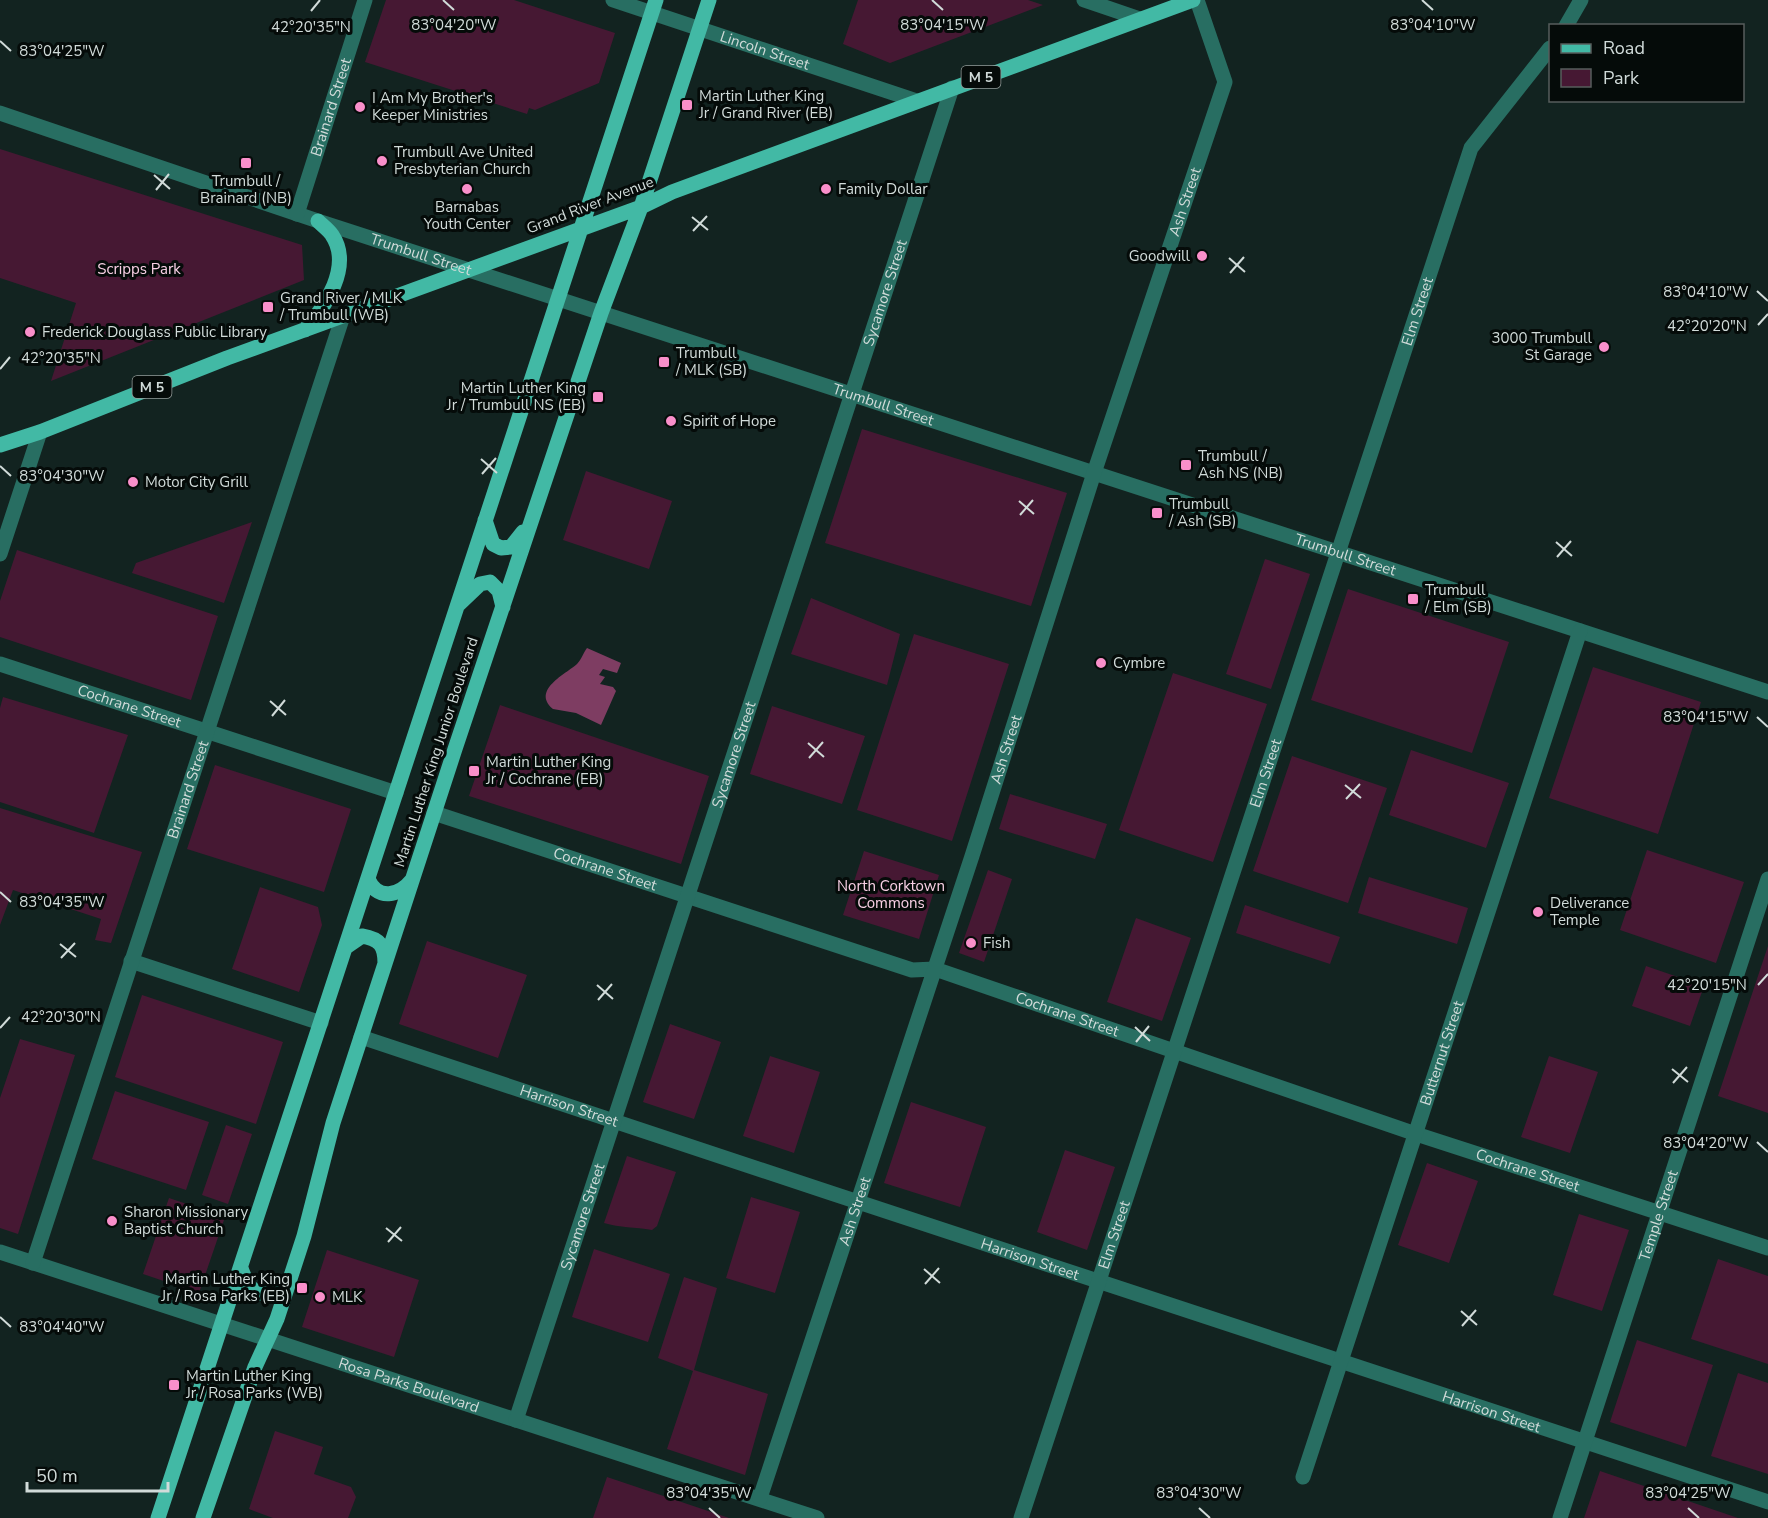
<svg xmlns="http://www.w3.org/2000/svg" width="1768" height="1518" viewBox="0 0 1768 1518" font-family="'Nunito Sans',sans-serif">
<rect width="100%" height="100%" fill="#122320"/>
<path fill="#461833" d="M386,0H514L615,33L599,83L535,110L529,108L527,114L365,62Z
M858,0H1028L1043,5L890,63L843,44Z
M0,149L302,245L304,280L51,381L76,303L0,278Z
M862,429L1067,493L1031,606L825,543Z
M586,471L672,501L649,569L563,540Z
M252,522L224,603L132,573L136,563Z
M17,550L218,616L191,700L0,637V601Z
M1265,559L1310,574L1271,689L1226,674Z
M1348,589L1509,642L1472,753L1311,700Z
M811,598L900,634L887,685L791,654Z
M914,634L1009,664L952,841L857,810Z
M1593,667L1701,702L1658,834L1549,798Z
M1173,673L1267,704L1213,862L1119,830Z
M3,697L128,735L94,833L0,802V708Z
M500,705L709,776L681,864L469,796Z
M772,706L865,736L842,804L750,774Z
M1411,750L1509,783L1486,848L1389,815Z
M1292,756L1387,788L1348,903L1253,871Z
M215,765L351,809L324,892L187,849Z
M1010,794L1107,824L1095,859L999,829Z
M0,808L142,852L111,943L95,940L101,919L13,890L0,925Z
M1647,850L1744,882L1716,963L1620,930Z
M864,851L939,875L919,939L843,915Z
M988,870L1012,879L984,962L959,953Z
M1369,877L1468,908L1457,944L1358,913Z
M260,887L318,907L322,925L299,992L232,969Z
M1245,905L1340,937L1330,964L1236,933Z
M1136,918L1191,938L1162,1021L1107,1002Z
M427,941L527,975L498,1058L399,1024Z
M1768,946V1113L1718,1096Z
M1646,966L1704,986L1690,1026L1632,1006Z
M142,995L283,1042L256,1124L115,1077Z
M670,1024L721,1042L694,1119L643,1102Z
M20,1039L75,1055L18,1234L0,1228V1098Z
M770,1056L820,1072L794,1153L743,1136Z
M1549,1056L1598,1072L1570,1153L1521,1137Z
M115,1091L209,1122L186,1190L92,1159Z
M911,1102L986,1127L960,1207L884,1183Z
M226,1125L252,1134L228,1204L202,1195Z
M1065,1150L1115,1167L1087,1250L1037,1232Z
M627,1156L676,1172L657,1226L652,1230C635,1227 620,1228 604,1223Z
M1427,1163L1478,1181L1449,1263L1398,1245Z
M751,1197L800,1212L775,1293L726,1278Z
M169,1198L225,1217L199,1293L143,1274Z
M1579,1214L1629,1230L1602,1311L1553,1295Z
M594,1249L670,1274L648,1342L572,1317Z
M327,1250L419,1280L394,1357L302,1327Z
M1718,1259L1768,1276V1364L1691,1339Z
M684,1277L717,1288L694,1370L768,1394L745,1475L667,1449L693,1371L658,1358Z
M1637,1340L1713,1365L1686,1447L1610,1422Z
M1738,1373L1768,1383V1474L1711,1456Z
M275,1431L323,1447L314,1474L351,1487L356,1497L348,1518H273L249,1509Z
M1600,1471L1738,1518H1584Z
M607,1477L729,1518H593Z"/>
<path fill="#7e3d62" d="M587,648L621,663L617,673L603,669L599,675L605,677L600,684L613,687L616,691L601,725L576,713L553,709C531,690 566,674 577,664C582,659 583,653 587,648Z"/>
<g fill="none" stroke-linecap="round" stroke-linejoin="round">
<g stroke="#286e62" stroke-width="15">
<path id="s1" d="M613,0L917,101"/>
<path d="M1084,0L1140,19"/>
<path d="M1566,26L1581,0"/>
<path id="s2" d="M0,113L318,221L1768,692"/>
<path id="s3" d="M297,214L365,0"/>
<path d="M0,554L40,432"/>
<path id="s4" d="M0,664L396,793"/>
<path id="s5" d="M434,813L912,970L935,969L1416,1134L1768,1248"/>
<path d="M131,961L321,1023"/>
<path id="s6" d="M361,1037C830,1192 1298,1350 1768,1502"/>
<path id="s7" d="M0,1252L817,1518"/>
<path id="s8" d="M33,1263L343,316"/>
<path id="s9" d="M516,1420L952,88"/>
<path id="s10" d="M1303,1477L1580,631"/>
<path id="s11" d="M760,1498L972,856L1094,473L1225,82L1197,0"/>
<path id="s12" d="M1021,1518L1471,148L1550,48"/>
<path id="s13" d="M1560,1518L1768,879"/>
</g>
<path stroke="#42b9a5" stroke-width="15" d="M305,330C325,307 353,266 332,235C329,230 322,225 318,221
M0,445L40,432L227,358L641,207L672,192L1193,0
M485,520L493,544L501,548L511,547L523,532
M459,604L480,584L490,582L499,591L503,607
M368,879C378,901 399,896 412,880
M346,947L362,936C380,939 385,946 385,963
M241,1268C251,1298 265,1301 289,1281
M158,1518L656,0
M203,1518L255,1367L277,1319L304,1236L333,1123L455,749L601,313L641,207L709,0"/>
</g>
<path fill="none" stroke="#d1dbd9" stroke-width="2" d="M443,0L454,10M932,0L943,10M1422,0L1433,10M311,11L320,0M0,41L11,51M154,175L170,189M156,190L169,174M692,217L708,230M693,231L707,216M1229,258L1245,272M1230,273L1244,257M1757,291L1768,301M1758,325L1768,314M0,369L10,357M481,459L497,473M0,466L11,476M482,474L496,458M1019,501L1034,514M1020,515L1033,500M1556,542L1572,556M1557,557L1571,541M270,701L286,715M272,716L285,700M1757,717L1768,727M808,743L824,757M809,758L823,742M1345,785L1361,798M1346,799L1360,784M0,892L11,902M60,944L76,957M61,958L75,943M597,985L613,999M1758,985L1768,974M598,1000L612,984M1135,1027L1150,1041M0,1028L10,1017M1136,1042L1149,1026M1672,1069L1688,1082M1673,1083L1687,1067M1757,1142L1768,1152M386,1228L402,1241M388,1242L401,1227M924,1269L940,1283M925,1284L939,1268M1461,1311L1477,1325M0,1317L11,1327M1462,1326L1476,1310M709,1508L720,1518M1199,1508L1210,1518M1688,1508L1699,1518"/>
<g fill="#f98fca" stroke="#050b09" stroke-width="2">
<rect x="681" y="99" width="12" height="12" rx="3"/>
<circle cx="360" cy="107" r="6"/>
<circle cx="382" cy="161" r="6"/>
<rect x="240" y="157" width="12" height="12" rx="3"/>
<circle cx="467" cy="189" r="6"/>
<circle cx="826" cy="189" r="6"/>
<circle cx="1202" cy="256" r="6"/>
<rect x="262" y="301" width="12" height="12" rx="3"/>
<circle cx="30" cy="332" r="6"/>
<circle cx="1604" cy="347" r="6"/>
<rect x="658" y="356" width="12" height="12" rx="3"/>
<rect x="592" y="391" width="12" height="12" rx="3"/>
<circle cx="671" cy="421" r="6"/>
<rect x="1180" y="459" width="12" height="12" rx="3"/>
<circle cx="133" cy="482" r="6"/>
<rect x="1151" y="507" width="12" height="12" rx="3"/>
<rect x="1407" y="593" width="12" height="12" rx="3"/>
<circle cx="1101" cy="663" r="6"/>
<rect x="468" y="765" width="12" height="12" rx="3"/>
<circle cx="1538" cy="912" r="6"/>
<circle cx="971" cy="943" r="6"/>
<circle cx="112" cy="1221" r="6"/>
<rect x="296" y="1282" width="12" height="12" rx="3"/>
<circle cx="320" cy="1297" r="6"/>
<rect x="168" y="1379" width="12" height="12" rx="3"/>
</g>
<g text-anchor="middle" stroke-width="6" stroke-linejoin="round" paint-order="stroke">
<g fill="#050b09" stroke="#949d9b" stroke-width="1.5">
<rect x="961.5" y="66" width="39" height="22" rx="4.5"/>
<rect x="132.5" y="376" width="39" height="22" rx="4.5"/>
</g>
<g font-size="14" font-weight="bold" fill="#d1dbd9">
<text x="981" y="82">M 5</text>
<text x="152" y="392">M 5</text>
</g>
<g font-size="15" fill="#d1dbd9" stroke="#050b09">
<text dy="5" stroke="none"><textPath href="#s1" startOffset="160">Lincoln Street</textPath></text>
<text dy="5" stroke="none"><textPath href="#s3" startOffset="112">Brainard Street</textPath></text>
<text dy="5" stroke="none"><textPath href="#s11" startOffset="1364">Ash Street</textPath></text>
<text transform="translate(590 205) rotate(-21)" y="5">Grand River Avenue</text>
<text dy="5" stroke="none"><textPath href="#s2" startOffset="444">Trumbull Street</textPath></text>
<text dy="5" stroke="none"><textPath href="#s9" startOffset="1186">Sycamore Street</textPath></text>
<text dy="5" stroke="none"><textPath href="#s12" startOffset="1270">Elm Street</textPath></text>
<text dy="5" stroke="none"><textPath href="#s2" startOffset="930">Trumbull Street</textPath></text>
<text dy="5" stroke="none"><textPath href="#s2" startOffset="1416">Trumbull Street</textPath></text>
<text dy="5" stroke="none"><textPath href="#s4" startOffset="136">Cochrane Street</textPath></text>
<text dy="5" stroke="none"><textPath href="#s11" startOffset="788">Ash Street</textPath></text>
<text transform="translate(436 752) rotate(-72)" y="5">Martin Luther King Junior Boulevard</text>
<text dy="5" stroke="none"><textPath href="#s9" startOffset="700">Sycamore Street</textPath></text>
<text dy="5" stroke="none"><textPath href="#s12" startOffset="784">Elm Street</textPath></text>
<text dy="5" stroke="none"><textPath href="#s8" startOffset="498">Brainard Street</textPath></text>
<text dy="5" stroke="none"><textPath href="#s5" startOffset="180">Cochrane Street</textPath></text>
<text dy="5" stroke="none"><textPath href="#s5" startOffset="666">Cochrane Street</textPath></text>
<text dy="5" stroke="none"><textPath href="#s10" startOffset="446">Butternut Street</textPath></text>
<text dy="5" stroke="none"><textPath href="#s6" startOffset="219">Harrison Street</textPath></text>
<text dy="5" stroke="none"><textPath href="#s5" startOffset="1152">Cochrane Street</textPath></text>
<text dy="5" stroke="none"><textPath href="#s11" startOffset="302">Ash Street</textPath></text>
<text dy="5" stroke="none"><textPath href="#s9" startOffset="214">Sycamore Street</textPath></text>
<text dy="5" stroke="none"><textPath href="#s13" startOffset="318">Temple Street</textPath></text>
<text dy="5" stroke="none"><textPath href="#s12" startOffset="298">Elm Street</textPath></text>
<text dy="5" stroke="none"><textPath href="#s6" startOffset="705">Harrison Street</textPath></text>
<text dy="5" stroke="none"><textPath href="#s7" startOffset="430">Rosa Parks Boulevard</textPath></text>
<text dy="5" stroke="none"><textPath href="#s6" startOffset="1191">Harrison Street</textPath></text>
</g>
<g font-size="15" fill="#d1dbd9" stroke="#050b09" text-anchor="start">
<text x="699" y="101">Martin Luther King<tspan x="699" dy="17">Jr / Grand River (EB)</tspan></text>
<text x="372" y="103">I Am My Brother's<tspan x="372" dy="17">Keeper Ministries</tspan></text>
<text x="394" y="157">Trumbull Ave United<tspan x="394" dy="17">Presbyterian Church</tspan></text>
<text x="246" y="186" text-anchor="middle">Trumbull /<tspan x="246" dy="17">Brainard (NB)</tspan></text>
<text x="838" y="194">Family Dollar</text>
<text x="467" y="212" text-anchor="middle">Barnabas<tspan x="467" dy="17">Youth Center</tspan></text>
<text x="1190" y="261" text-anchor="end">Goodwill</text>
<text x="280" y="303">Grand River / MLK<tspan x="280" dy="17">/ Trumbull (WB)</tspan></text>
<text x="42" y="337">Frederick Douglass Public Library</text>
<text x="1592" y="343" text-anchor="end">3000 Trumbull<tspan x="1592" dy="17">St Garage</tspan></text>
<text x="676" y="358">Trumbull<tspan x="676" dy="17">/ MLK (SB)</tspan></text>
<text x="586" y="393" text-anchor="end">Martin Luther King<tspan x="586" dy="17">Jr / Trumbull NS (EB)</tspan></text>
<text x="683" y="426">Spirit of Hope</text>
<text x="1198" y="461">Trumbull /<tspan x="1198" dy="17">Ash NS (NB)</tspan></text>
<text x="145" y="487">Motor City Grill</text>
<text x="1169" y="509">Trumbull<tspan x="1169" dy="17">/ Ash (SB)</tspan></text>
<text x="1425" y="595">Trumbull<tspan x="1425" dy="17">/ Elm (SB)</tspan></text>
<text x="1113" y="668">Cymbre</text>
<text x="486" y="767">Martin Luther King<tspan x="486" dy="17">Jr / Cochrane (EB)</tspan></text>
<text x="1550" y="908">Deliverance<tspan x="1550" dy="17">Temple</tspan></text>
<text x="983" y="948">Fish</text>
<text x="124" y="1217">Sharon Missionary<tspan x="124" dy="17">Baptist Church</tspan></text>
<text x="290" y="1284" text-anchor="end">Martin Luther King<tspan x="290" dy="17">Jr / Rosa Parks (EB)</tspan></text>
<text x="332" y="1302">MLK</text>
<text x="186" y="1381">Martin Luther King<tspan x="186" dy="17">Jr / Rosa Parks (WB)</tspan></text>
</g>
<g font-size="15" fill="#f9d0e5" stroke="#050b09">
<text x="139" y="274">Scripps Park</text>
<text x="891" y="891">North Corktown<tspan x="891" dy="17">Commons</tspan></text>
</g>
</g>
<g font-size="15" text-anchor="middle" fill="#d1dbd9" stroke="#050b09" stroke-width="6" stroke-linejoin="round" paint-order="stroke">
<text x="454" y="30">83°04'20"W</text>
<text x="943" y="30">83°04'15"W</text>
<text x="1433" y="30">83°04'10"W</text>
<text x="311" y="32">42°20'35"N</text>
<text x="62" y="56">83°04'25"W</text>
<text x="1706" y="297">83°04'10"W</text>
<text x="1707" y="331">42°20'20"N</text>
<text x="61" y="363">42°20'35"N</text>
<text x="62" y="481">83°04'30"W</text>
<text x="1706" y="722">83°04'15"W</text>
<text x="62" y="907">83°04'35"W</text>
<text x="1707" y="990">42°20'15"N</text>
<text x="61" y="1022">42°20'30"N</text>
<text x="1706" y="1148">83°04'20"W</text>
<text x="62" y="1332">83°04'40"W</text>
<text x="709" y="1498">83°04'35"W</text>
<text x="1199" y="1498">83°04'30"W</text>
<text x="1688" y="1498">83°04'25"W</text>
</g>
<rect x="1549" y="24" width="195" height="78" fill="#050b09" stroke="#575e5c" stroke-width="1.5"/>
<rect x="1561" y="44" width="30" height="9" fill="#42b9a5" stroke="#575e5c" stroke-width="1.5"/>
<text x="1603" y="54" font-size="18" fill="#d1dbd9">Road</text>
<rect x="1561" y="69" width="30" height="18" fill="#461833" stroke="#575e5c" stroke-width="1.5"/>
<text x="1603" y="84" font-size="18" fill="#d1dbd9">Park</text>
<path d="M27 1482v9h141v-9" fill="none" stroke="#d1dbd9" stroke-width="3"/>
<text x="36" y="1482" font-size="18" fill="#d1dbd9" stroke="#050b09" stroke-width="4.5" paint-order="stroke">50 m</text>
</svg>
